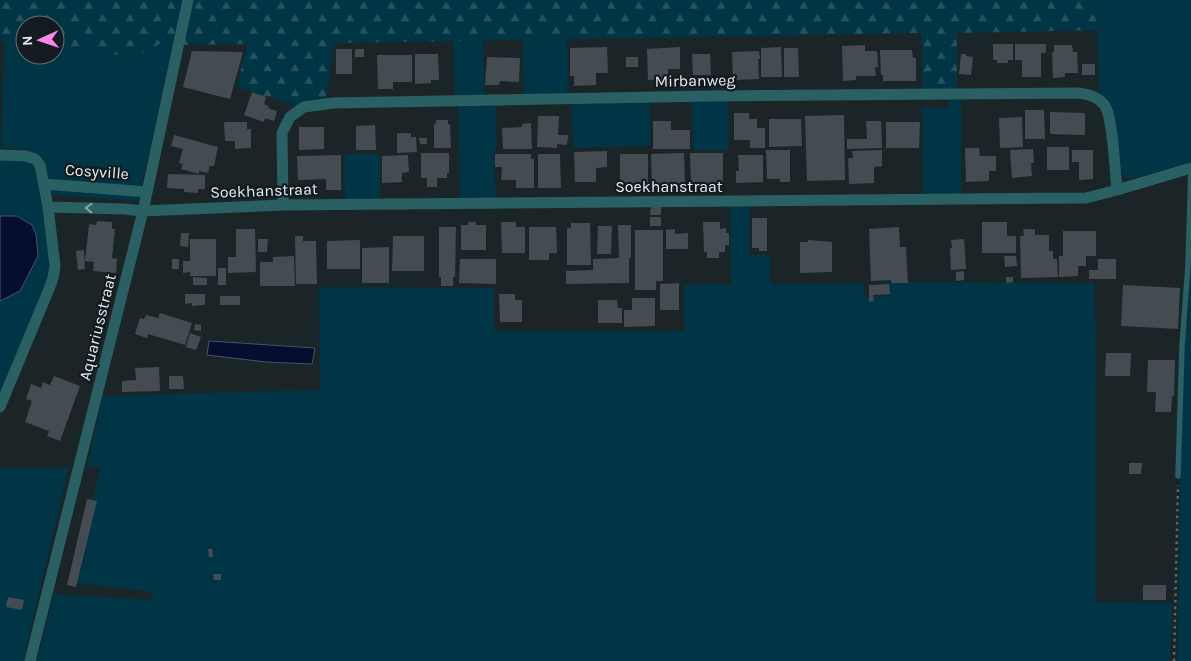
<svg xmlns="http://www.w3.org/2000/svg" width="1191" height="661" viewBox="0 0 1191 661" font-family="Karla,sans-serif">
<defs>
<pattern id="forest-firs" width="22" height="20" patternUnits="userSpaceOnUse" patternTransform="scale(1.25)"><rect width="22" height="20" fill="#003545"/><path d="M5 1l3.5 6h-7zM16 11l3.5 6h-7z" fill="#255360"/></pattern>
</defs>
<rect width="100%" height="100%" fill="#1b2528"/>
<path fill="#003545" d="M1101,0H1191V163L1130,179L1123,176L1120,170L1103,96L1099,93L1097,31L1102,30Z
M175,35L138,201L49,195L44,162L28,149L1,148L4,42L25,44V55H55V48L137,57Z
M567,39L569,94L524,95L522,40Z
M483,40L485,96L455,97L453,41Z
M949,98H961V195H923L922,108H949Z
M692,99H728L729,150H693Z
M650,102V146L573,148L572,104Z
M458,104H496V152L494,153L496,198H460Z
M344,154H380V199L345,200Z
M0,160H22L30,163L35,170L45,216L51,269L36,312L0,399V301L20,291L17,216H0Z
M730,204H750L749,255H770V284L864,283V297H885V282L1094,283L1096,343V602L1173,603L1170,661H37L54,594L152,600V592L76,583L100,467H87L103,396L320,390L319,287L494,288V331H684V285L731,284Z
M1191,251V661H1177L1183,349L1188,321Z
M69,467L23,661H0V468Z"/>
<path fill="url(#forest-firs)" d="M0,0H183L175,35L137,57L55,48V25H25V44L0,42Z
M193,0H1101L1102,30L957,33V91H922L921,33L334,43L325,102L297,106L237,87L247,44L183,45Z"/>
<path fill="#050e2f" stroke="#495169" d="M0,216H17L32,225L36,234L38,256L20,291L0,301Z
M209,341L315,348L312,364L266,362L207,355Z"/>
<path fill="#444c52" d="M993,44H1013V60H1008V63H997V60H993Z
M1015,44H1046V53H1041V77H1022V60H1015Z
M865,45V51H877L878,67H875L876,76H856V80L843,81L842,46Z
M1054,45H1072L1073,52H1077L1078,73H1065V77L1053,78L1052,52H1054Z
M607,47L608,73H596V85L574,86V76H570V48Z
M680,47V69H668V79L648,80L647,49Z
M781,47L782,77H761V48Z
M784,48H798L799,77H784Z
M336,49H352V74H336Z
M355,49H364V57H355Z
M880,50H912L913,58H916V81H883V75H881Z
M192,51L243,52L230,99L183,87Z
M759,51L760,59H758L759,79L733,80L732,52Z
M415,54H438L439,80H431V83L415,84Z
M692,54H710L711,75H693Z
M961,54H966V56L973,57L971,75L959,74Z
M377,55H412V82H393V89H378Z
M487,57L520,58L519,82L500,81L499,85H485Z
M626,57H638V67H626Z
M1082,64H1095V75H1082Z
M252,92L266,97L264,104L269,106L268,108L277,111L274,121L265,118L264,122L244,115Z
M1025,110H1044L1045,139H1025Z
M1050,112L1085,113V135L1050,134Z
M734,113H749V119H757V128H765V148H750V140H734Z
M844,115L845,180L807,181L805,116Z
M538,116H559L558,135H568L567,145L557,144V148L537,147Z
M1022,117L1023,147L1000,148L999,118Z
M769,119H801L802,146L769,147Z
M436,120H448V125L450,124L451,148H434V124H436Z
M653,121H671V130H690V149H653Z
M866,121H881L882,148L847,149V139H867Z
M224,122H247V129H251V148L235,149V141H225Z
M886,122H920L919,148H886Z
M531,123L532,149H503L502,128L522,127V124Z
M375,125L376,150H356V126Z
M299,127H324V149L299,150Z
M397,133H411V137H416L417,152L397,153Z
M174,135L218,147L214,166H210L208,173L199,171V174L181,169L183,164L179,163L183,149L171,146Z
M419,138H427V144H420Z
M1047,147H1069V170H1047Z
M965,148H979L980,156H996V171H989V181L966,182Z
M1033,149L1034,163H1031L1032,176L1012,178L1010,150Z
M766,150H790V182H780V179H767Z
M882,150V166L874,167V183L849,184L848,158H853L852,151Z
M1072,150H1093V179L1079,180V162H1072Z
M607,151V167L596,168V182H575L574,152Z
M421,153H449V173H447V178H437V187H427V178H421Z
M684,153L685,185H652L651,154Z
M690,153H723V184L691,185Z
M495,154H531V159H534V188H516V180H501L502,167H495Z
M538,154H560L561,188H538Z
M620,154H648V183H642V185L630,186V184H620Z
M341,155V190H326V179L298,180L297,156Z
M408,155L409,172L402,173V182L382,183V156Z
M738,155H763V182L736,183V171H739Z
M168,174L205,175V189H198V193L184,192V189L167,188Z
M651,206H661V215H650Z
M650,217H661V226H650Z
M752,218H767V251H759V248H752Z
M97,221L112,222V229H115L112,258L117,259L116,273L93,271L94,262L85,261L89,224L96,225Z
M468,222H476V225H486V250H461V225H468Z
M501,222H516V227H525V253H502Z
M703,222H720V229L726,228V233H729V245H725V252H719V258H707V252H704Z
M982,222H1007V236H1016V253H982Z
M571,223H590L591,265H567V228H571Z
M618,225H631V258H629V283L566,284V271L593,270V259L619,258Z
M598,226H612L611,254H597Z
M439,227H456L455,277H453V286H441V277H439Z
M529,227H556L557,253H549V260H529Z
M899,227L900,247H906L908,283H891V280L871,281L869,229Z
M236,229H255L256,272L228,273V257H236Z
M675,229V234L688,233V249H666V230Z
M1023,229H1035V235H1049V251H1053V259H1057L1058,277L1021,278L1020,236H1024Z
M635,230H663V281H656V290H635Z
M1063,231H1096V256H1086V266H1078V276L1059,277V256H1063Z
M181,233H189L188,247L180,246Z
M295,236H303V241H316L317,284H296Z
M393,236H424V271H392Z
M190,239H216V276H190V272L183,273V261H190Z
M258,239H268L267,252H258Z
M964,239L966,269L951,270L950,248H952L951,240Z
M360,240V269H327V241Z
M808,240L832,242V272L800,273V242H808Z
M389,247V283H362V248Z
M84,250L85,269L78,270L76,251Z
M294,256L295,286H260V262H273V257Z
M1004,256H1016L1017,266L1005,267Z
M172,259H179V269H172Z
M460,259H496V284L459,283Z
M1098,259H1116V279H1089V270H1098Z
M218,268H226V285H218Z
M964,271V280L956,281V272Z
M193,277L207,278V285H193Z
M1006,277H1013V282L1006,283Z
M679,283V310H660V284Z
M889,284L890,294L873,295L874,301L869,302V285Z
M1123,285L1180,288L1178,329L1121,326Z
M185,294H205V305L192,306V303L185,304Z
M499,294H515V300H522V322H500Z
M220,296H240V305H220Z
M632,298H655V326L624,327V310H632Z
M598,300H617L618,308H622V323H598Z
M160,313L192,323L185,345L148,334L147,338L135,334L140,318L144,319L146,315L158,318Z
M195,324L201,325V331L194,330Z
M190,333L201,337L196,350L186,347Z
M1106,353H1131L1130,376H1105Z
M1148,360H1175L1174,396H1172L1171,412H1155L1156,392H1147Z
M159,367L160,391L122,392V381L136,380L135,368Z
M54,376L80,386L60,441L47,436L49,431L25,422L32,401L26,399L31,384L41,388L43,382L50,385Z
M169,376H183L184,389H169Z
M1129,463H1142L1141,474H1129Z
M87,499L97,501L76,587L67,585Z
M208,549H212L213,557H209Z
M213,574H221V580H214Z
M1143,585H1166V600H1143Z
M8,597L24,600L22,610L6,607Z"/>
<g fill="none" stroke-linecap="round" stroke-linejoin="round">
<path stroke="#5f686b" stroke-width="2.5" stroke-dasharray="2.5 4" stroke-linecap="butt" d="M1174,661L1178,485"/>
<path stroke="#296063" stroke-width="5.5" d="M1178,476L1182,346L1188,265L1191,168"/>
<path stroke="#296063" stroke-width="11" d="M0,155L26,156L35,159L40,165L48,207L55,266L53,278L49,289L0,407
M44,184L147,192
M283,205L282,133L290,117L304,107L333,103L711,96L1078,93C1088,94 1099,97 1105,106C1113,118 1115,173 1117,190
M48,207L124,209L143,211L283,205L1086,198L1117,190L1191,168
M30,661L143,211L188,0"/>
</g>
<defs><path id="oneway-chevron" d="M-2-3.5L2.5 0L-2 3.5" fill="none" stroke-width="1.6" stroke-linecap="round" stroke-linejoin="round" transform="scale(1.25)"/></defs>
<use stroke="#88a6a9" href="#oneway-chevron" transform="translate(89 208) rotate(-178)"/>
<g text-anchor="middle" stroke-width="4.5" stroke-linejoin="round" paint-order="stroke">
<g font-size="16" fill="#e7edef" stroke="#121b1f">
<text transform="translate(695 80) rotate(-1)" y="6">Mirbanweg</text>
<text transform="translate(97 171) rotate(4)" y="6">Cosyville</text>
<text x="669" y="192">Soekhanstraat</text>
<text transform="translate(264 190) rotate(-2)" y="6">Soekhanstraat</text>
<text transform="translate(97 327) rotate(-76)" y="6">Aquariusstraat</text>
</g>
</g>
<g transform="translate(40 40) rotate(267)"><circle r="24" fill="#121b1f" stroke="#676f72"/>
<path d="M0-4L9 19L0 12L-9 19Z" fill="#f987e9"/>
<text y="-8" font-size="14" font-weight="bold" text-anchor="middle" fill="#e7edef">N</text>
</g>
</svg>
